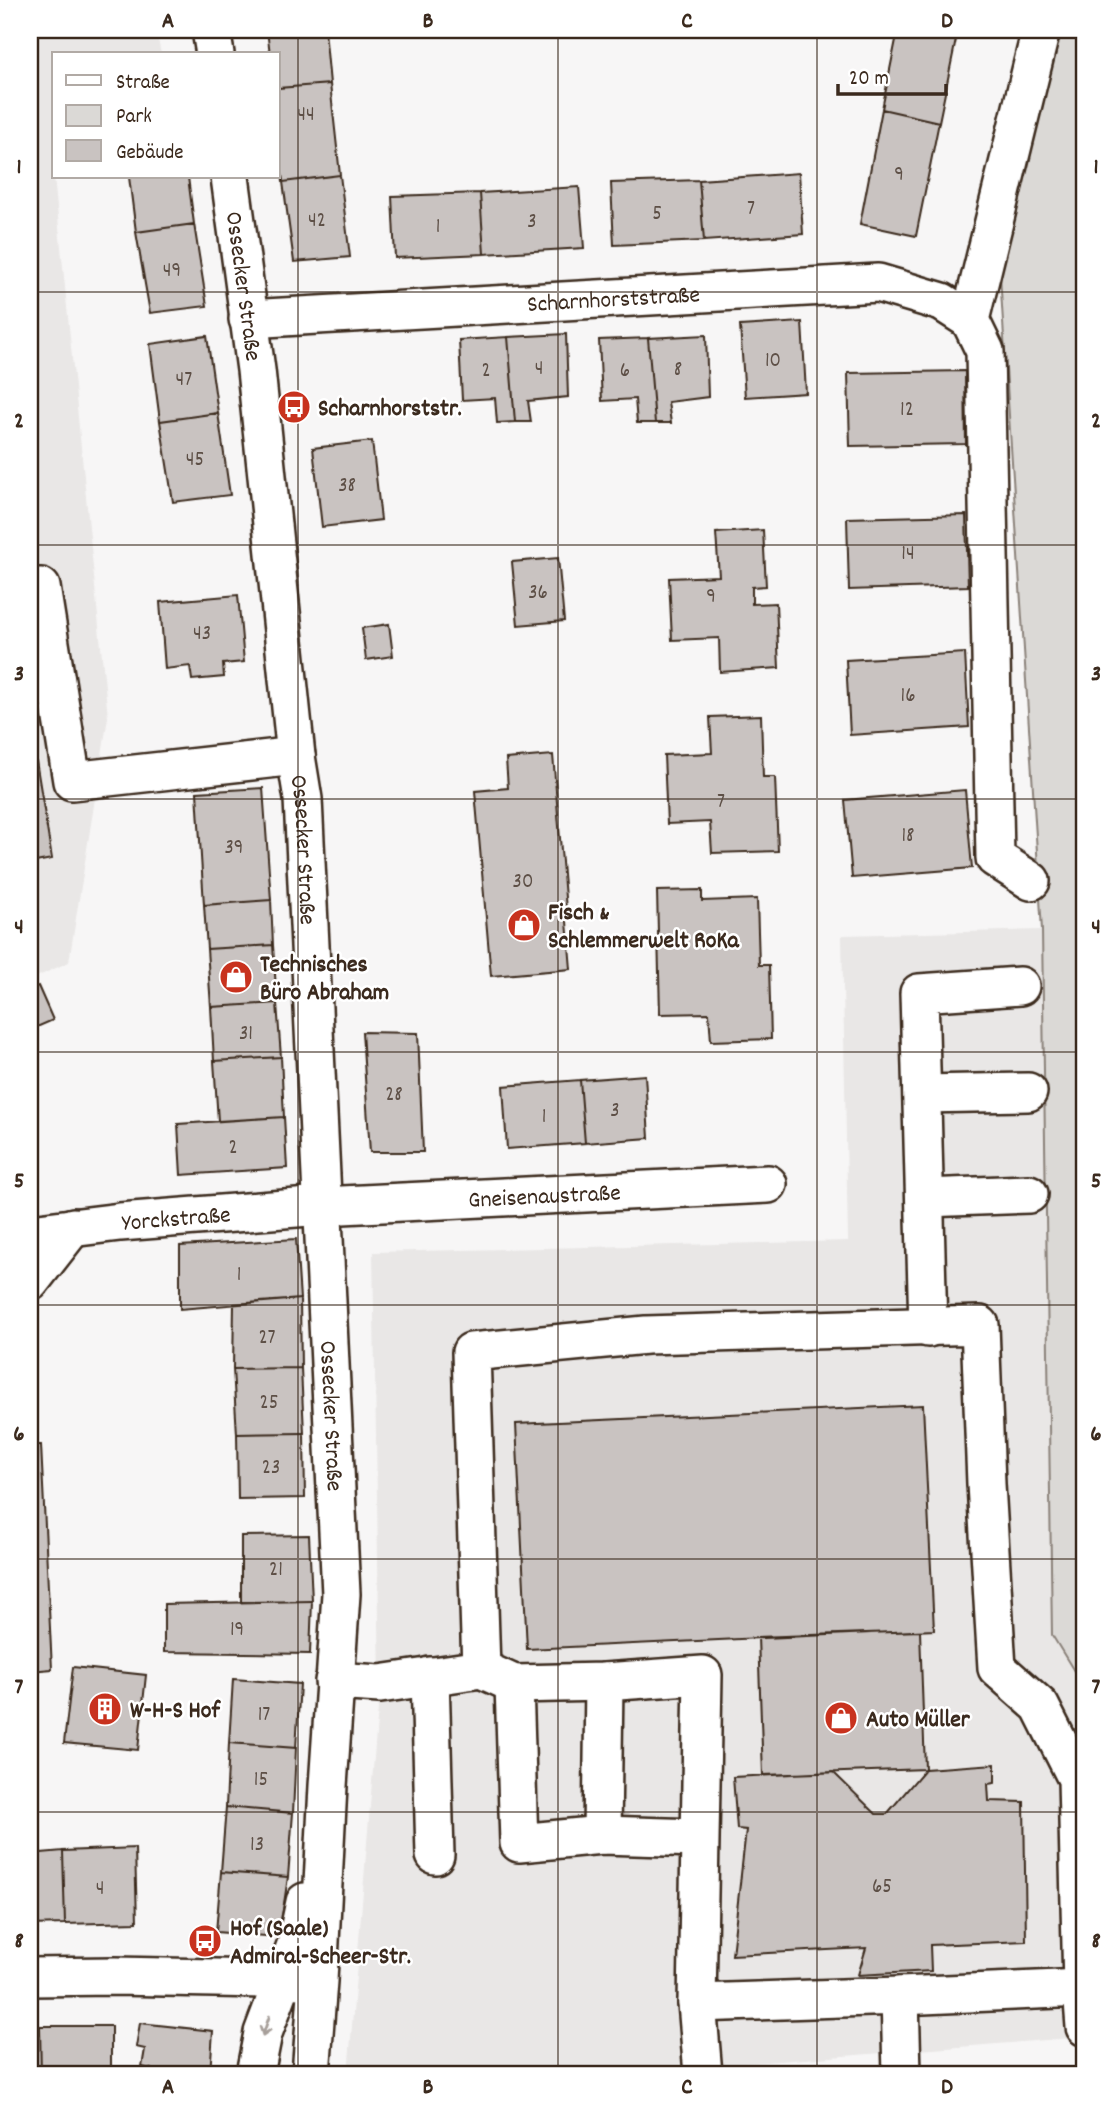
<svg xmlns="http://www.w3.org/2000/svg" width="1115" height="2104" viewBox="0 0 1115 2104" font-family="Dekko,sans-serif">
<rect width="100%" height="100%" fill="#f7f6f6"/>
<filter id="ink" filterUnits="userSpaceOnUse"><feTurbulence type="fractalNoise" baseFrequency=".0143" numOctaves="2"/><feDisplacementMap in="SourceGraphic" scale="14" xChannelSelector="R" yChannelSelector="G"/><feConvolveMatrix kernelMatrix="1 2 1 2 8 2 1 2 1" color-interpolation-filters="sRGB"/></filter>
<g filter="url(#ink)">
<path fill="#e9e7e6" d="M30,30H156L161,54H54V177L108,717L69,962L30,980Z
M1042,930L1052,1634L1085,1689V2037L703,2067L671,2074H348L380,1684L373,1252L848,1241L842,935Z"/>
<path fill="#dbd9d6" stroke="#8b827a" stroke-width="2" d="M1053,30H1085V1689L1052,1635L1042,930L1000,275Z"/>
<path fill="#c9c3c1" stroke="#3b2a1e" stroke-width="2" d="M267,30H325L330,84L278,88V54H270Z
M898,30H958L939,122L882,109Z
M30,46L38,121L30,122Z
M330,84L340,175L283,182L278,138V88Z
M882,109L939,122L916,236L860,224Z
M799,173L803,234L704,241L699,180Z
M340,175L350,257L294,262L283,182Z
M129,177H188L194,224L136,232Z
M699,180L704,241L614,245L611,183Z
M579,187L584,248L484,254L480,193Z
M480,193L484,254L395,258L392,196Z
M194,224L207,306L150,313L136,232Z
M802,322L806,393L745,397L740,326Z
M566,334L568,397L528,401L531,422H515L508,337Z
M706,335L708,397L668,402L671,423H655L648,338Z
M207,336L218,413L160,421L150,344Z
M508,337L515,422L497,423L495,398L462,400L459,340Z
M648,338L655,423H637L635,399L602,401L599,340Z
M965,371L966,444L850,446L848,373Z
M218,413L230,495L173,502L160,421Z
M372,441L381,520L322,527L313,448Z
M966,515L968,586L849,590L847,518Z
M763,530L766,586L752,587V604L776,603L779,668L720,672L719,638L672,640L669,578L719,576L716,533Z
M558,558L564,621L518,625L512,562Z
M238,595L244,662L223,664L224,677L192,680L190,666L165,669L160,602Z
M389,624L393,656L366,660L362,628Z
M965,653L969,727L850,735L846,660Z
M761,715L763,777H775L778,851L712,853L710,822L667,824L664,755L712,753L710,717Z
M30,724L52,859L30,863Z
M553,755L571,969L491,976L475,791L508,788L506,759Z
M263,788L271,900L204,905L197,792Z
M965,790L972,868L852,878L845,800Z
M702,890V901L757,899L759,965H769L771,1039L711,1041L709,1013L660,1014L657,891Z
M271,900L273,945L207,949L204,905Z
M273,945L277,1003L211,1007L207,949Z
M38,986L53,1020L30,1030V989Z
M277,1003L281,1057L214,1061L211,1007Z
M362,1032L418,1033L423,1152H370Z
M281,1057L284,1117L218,1121L214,1061Z
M645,1075L649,1138L585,1143L580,1080Z
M580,1080L585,1143L507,1149L503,1086Z
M284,1117L287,1168L181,1175L178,1124Z
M296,1239L300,1299L180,1309V1246Z
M300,1299L301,1368L233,1369L234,1304Z
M301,1368L304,1433L237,1434L233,1369Z
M923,1405L934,1630L527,1649L516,1424Z
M304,1433L305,1498L238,1499L237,1434Z
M30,1445H41L52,1669L30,1671Z
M309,1535L312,1601L241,1602V1536Z
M312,1601L310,1654L164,1652V1604Z
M920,1631L925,1769L763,1775L758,1637Z
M73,1667L146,1675L138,1750L64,1743Z
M233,1679L300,1684L296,1748L229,1743Z
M229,1743L296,1748L293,1813L226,1807Z
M995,1764V1783L988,1784L989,1801L1024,1802L1026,1941L930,1945L931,1971L858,1975L866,1948L732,1955L746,1830L737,1829L733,1777L833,1772L876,1814H887L925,1769Z
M226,1807L293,1813L288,1877L221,1872Z
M135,1848L137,1922L65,1924L63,1851Z
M63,1851L65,1924L30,1925V1854Z
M221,1872L288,1877L279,1937L216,1932Z
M140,2023L213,2031L210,2074H150L151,2069L142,2067L145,2049L136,2047Z
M30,2025L40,2026L41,2074H30Z
M40,2026H111V2074H41Z"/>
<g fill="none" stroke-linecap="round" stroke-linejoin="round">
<defs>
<g id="minor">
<path d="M211,30L215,54"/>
<path id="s1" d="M230,177L256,370L296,756L303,799L341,1594L328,1786L318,1981L311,2074"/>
<path id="s2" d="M248,319L878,283L942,302L970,320"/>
<path d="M30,588L41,587L72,781L296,756"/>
<path d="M1031,881L995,858L985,351L970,320L1041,30"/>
<path d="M922,1094L1028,1092"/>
<path d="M925,1198L1029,1194"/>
<path id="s3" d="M30,1233L120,1222L322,1206L768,1184"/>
<path d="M30,1282L73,1227"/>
<path d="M928,1328L919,993L1020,986"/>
<path d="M481,1669L514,1684L604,1682L703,1675L697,2003L703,2074"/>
<path d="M430,1676L435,1855"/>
<path d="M334,1681L380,1684L481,1669L471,1352L646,1335L980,1325L986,1484L997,1668L1040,1706L1077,1779L1082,1988L1085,2027"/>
<path d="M514,1684L519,1843L602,1835L699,1838"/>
<path d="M602,1835L604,1682"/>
<path d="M30,1977L115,1976L307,1980"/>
<path d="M900,1996L1082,1988"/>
<path d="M697,2003L900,1996L902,2074"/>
<path d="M255,2074L263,2033L296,1945L305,1902"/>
</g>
</defs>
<use href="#minor" stroke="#3b2a1e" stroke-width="42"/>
<use href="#minor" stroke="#fff" stroke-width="37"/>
</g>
<defs><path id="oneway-shaft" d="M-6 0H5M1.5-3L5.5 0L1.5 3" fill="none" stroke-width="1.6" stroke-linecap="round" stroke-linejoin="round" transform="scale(1.75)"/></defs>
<use stroke="#a79f9a" href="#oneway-shaft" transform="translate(266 2026) rotate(109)"/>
</g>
<path fill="none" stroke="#3b2a1e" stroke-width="2" stroke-opacity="0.55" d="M298,30V2074M558,30V2074M817,30V2074M30,292H1085M30,545H1085M30,799H1085M30,1052H1085M30,1305H1085M30,1559H1085M30,1812H1085"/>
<defs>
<symbol id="bus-disc" viewBox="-11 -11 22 22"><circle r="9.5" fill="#c8321e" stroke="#fff"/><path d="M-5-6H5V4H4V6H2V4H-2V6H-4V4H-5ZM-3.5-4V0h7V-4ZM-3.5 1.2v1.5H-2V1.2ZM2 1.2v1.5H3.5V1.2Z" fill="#fff"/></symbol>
<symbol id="shop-disc" viewBox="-11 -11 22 22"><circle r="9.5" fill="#c8321e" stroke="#fff"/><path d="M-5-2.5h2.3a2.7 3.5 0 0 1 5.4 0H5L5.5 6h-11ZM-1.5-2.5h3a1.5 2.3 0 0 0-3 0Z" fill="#fff"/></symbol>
<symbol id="building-disc" viewBox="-11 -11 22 22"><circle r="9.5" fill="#c8321e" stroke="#fff"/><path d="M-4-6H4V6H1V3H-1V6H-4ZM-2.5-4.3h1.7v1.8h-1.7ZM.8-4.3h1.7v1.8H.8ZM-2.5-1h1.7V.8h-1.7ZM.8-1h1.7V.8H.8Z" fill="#fff"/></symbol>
</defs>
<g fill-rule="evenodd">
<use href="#bus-disc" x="275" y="388" width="38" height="38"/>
<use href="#shop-disc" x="505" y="906" width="38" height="38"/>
<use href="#shop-disc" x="217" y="958" width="38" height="38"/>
<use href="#building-disc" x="86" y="1690" width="38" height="38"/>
<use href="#shop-disc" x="822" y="1699" width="38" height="38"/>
<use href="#bus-disc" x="186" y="1922" width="38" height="38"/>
</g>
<g text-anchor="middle" stroke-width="5" stroke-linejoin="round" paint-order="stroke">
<g font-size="21" fill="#5e5047">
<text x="306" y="120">44</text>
<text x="899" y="180">9</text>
<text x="751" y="214">7</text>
<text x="657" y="219">5</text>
<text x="317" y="226">42</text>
<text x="532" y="227">3</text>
<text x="438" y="232">1</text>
<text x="172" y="276">49</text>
<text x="773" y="366">10</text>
<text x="539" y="374">4</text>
<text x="678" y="375">8</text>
<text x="486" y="376">2</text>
<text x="625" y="376">6</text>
<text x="184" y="385">47</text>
<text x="907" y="415">12</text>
<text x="195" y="465">45</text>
<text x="347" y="491">38</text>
<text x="908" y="559">14</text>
<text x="538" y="598">36</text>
<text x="711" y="602">9</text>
<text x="202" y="639">43</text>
<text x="908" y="701">16</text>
<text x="721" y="807">7</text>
<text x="908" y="841">18</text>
<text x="234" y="853">39</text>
<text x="523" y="887">30</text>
<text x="246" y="1039">31</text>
<text x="394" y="1100">28</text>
<text x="615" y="1116">3</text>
<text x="544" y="1122">1</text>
<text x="233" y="1153">2</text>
<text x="239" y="1280">1</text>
<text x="267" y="1343">27</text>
<text x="269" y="1408">25</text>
<text x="271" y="1473">23</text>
<text x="276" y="1575">21</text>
<text x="237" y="1635">19</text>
<text x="264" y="1720">17</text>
<text x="261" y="1785">15</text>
<text x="257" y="1850">13</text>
<text x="882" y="1892">65</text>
<text x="100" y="1894">4</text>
</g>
<g font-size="24" fill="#3b2a1e" stroke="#fff">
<text dy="8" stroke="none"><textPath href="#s1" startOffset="110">Ossecker Straße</textPath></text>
<text dy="8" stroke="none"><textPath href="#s2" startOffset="366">Scharnhorststraße</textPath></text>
<text dy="8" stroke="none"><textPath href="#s1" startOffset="677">Ossecker Straße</textPath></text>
<text dy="8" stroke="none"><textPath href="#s3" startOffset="516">Gneisenaustraße</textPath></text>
<text dy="8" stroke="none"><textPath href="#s3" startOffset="147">Yorckstraße</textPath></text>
<text dy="8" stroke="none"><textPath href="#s1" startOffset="1244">Ossecker Straße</textPath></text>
</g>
<g font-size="24" font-weight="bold" fill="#3b2a1e" stroke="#fff" text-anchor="start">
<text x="318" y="415">Scharnhorststr.</text>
<text x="548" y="919">Fisch &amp;<tspan x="548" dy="28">Schlemmerwelt RoKa</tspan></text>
<text x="260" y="971">Technisches<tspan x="260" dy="28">Büro Abraham</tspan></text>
<text x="130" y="1717">W-H-S Hof</text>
<text x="866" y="1726">Auto Müller</text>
<text x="230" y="1935">Hof (Saale)<tspan x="230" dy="28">Admiral-Scheer-Str.</tspan></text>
</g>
</g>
<rect width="1115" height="2104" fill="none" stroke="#fff" stroke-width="77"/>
<rect x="52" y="52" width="228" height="126" fill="#ffffff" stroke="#b1aaa5" stroke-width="2"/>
<rect x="66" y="75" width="35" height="10" fill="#ffffff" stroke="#b1aaa5" stroke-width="2"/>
<text x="116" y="88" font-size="21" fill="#3b2a1e">Straße</text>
<rect x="66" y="105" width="35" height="21" fill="#dbd9d6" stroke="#b1aaa5" stroke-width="2"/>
<text x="116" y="122" font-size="21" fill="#3b2a1e">Park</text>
<rect x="66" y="140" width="35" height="21" fill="#c9c3c1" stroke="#b1aaa5" stroke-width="2"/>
<text x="116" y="158" font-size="21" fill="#3b2a1e">Gebäude</text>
<path d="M838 84v10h108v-10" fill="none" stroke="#3b2a1e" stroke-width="3.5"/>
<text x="849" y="84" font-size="21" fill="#3b2a1e" stroke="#ffffff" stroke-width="5" paint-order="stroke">20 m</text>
<rect x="38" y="38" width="1038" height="2028" fill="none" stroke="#3b2a1e" stroke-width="2.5"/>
<g font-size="23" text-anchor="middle" font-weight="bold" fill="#3b2a1e">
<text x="168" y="27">A</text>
<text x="428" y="27">B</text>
<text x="687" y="27">C</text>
<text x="947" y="27">D</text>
<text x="19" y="173">1</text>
<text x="1096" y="173">1</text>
<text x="19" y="427">2</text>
<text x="1096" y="427">2</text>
<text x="19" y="680">3</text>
<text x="1096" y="680">3</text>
<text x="19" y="933">4</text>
<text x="1096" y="933">4</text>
<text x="19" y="1187">5</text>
<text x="1096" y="1187">5</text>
<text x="19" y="1440">6</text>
<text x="1096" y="1440">6</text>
<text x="19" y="1693">7</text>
<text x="1096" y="1693">7</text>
<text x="19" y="1947">8</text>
<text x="1096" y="1947">8</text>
<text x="168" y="2093">A</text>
<text x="428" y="2093">B</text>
<text x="687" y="2093">C</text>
<text x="947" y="2093">D</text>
</g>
</svg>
